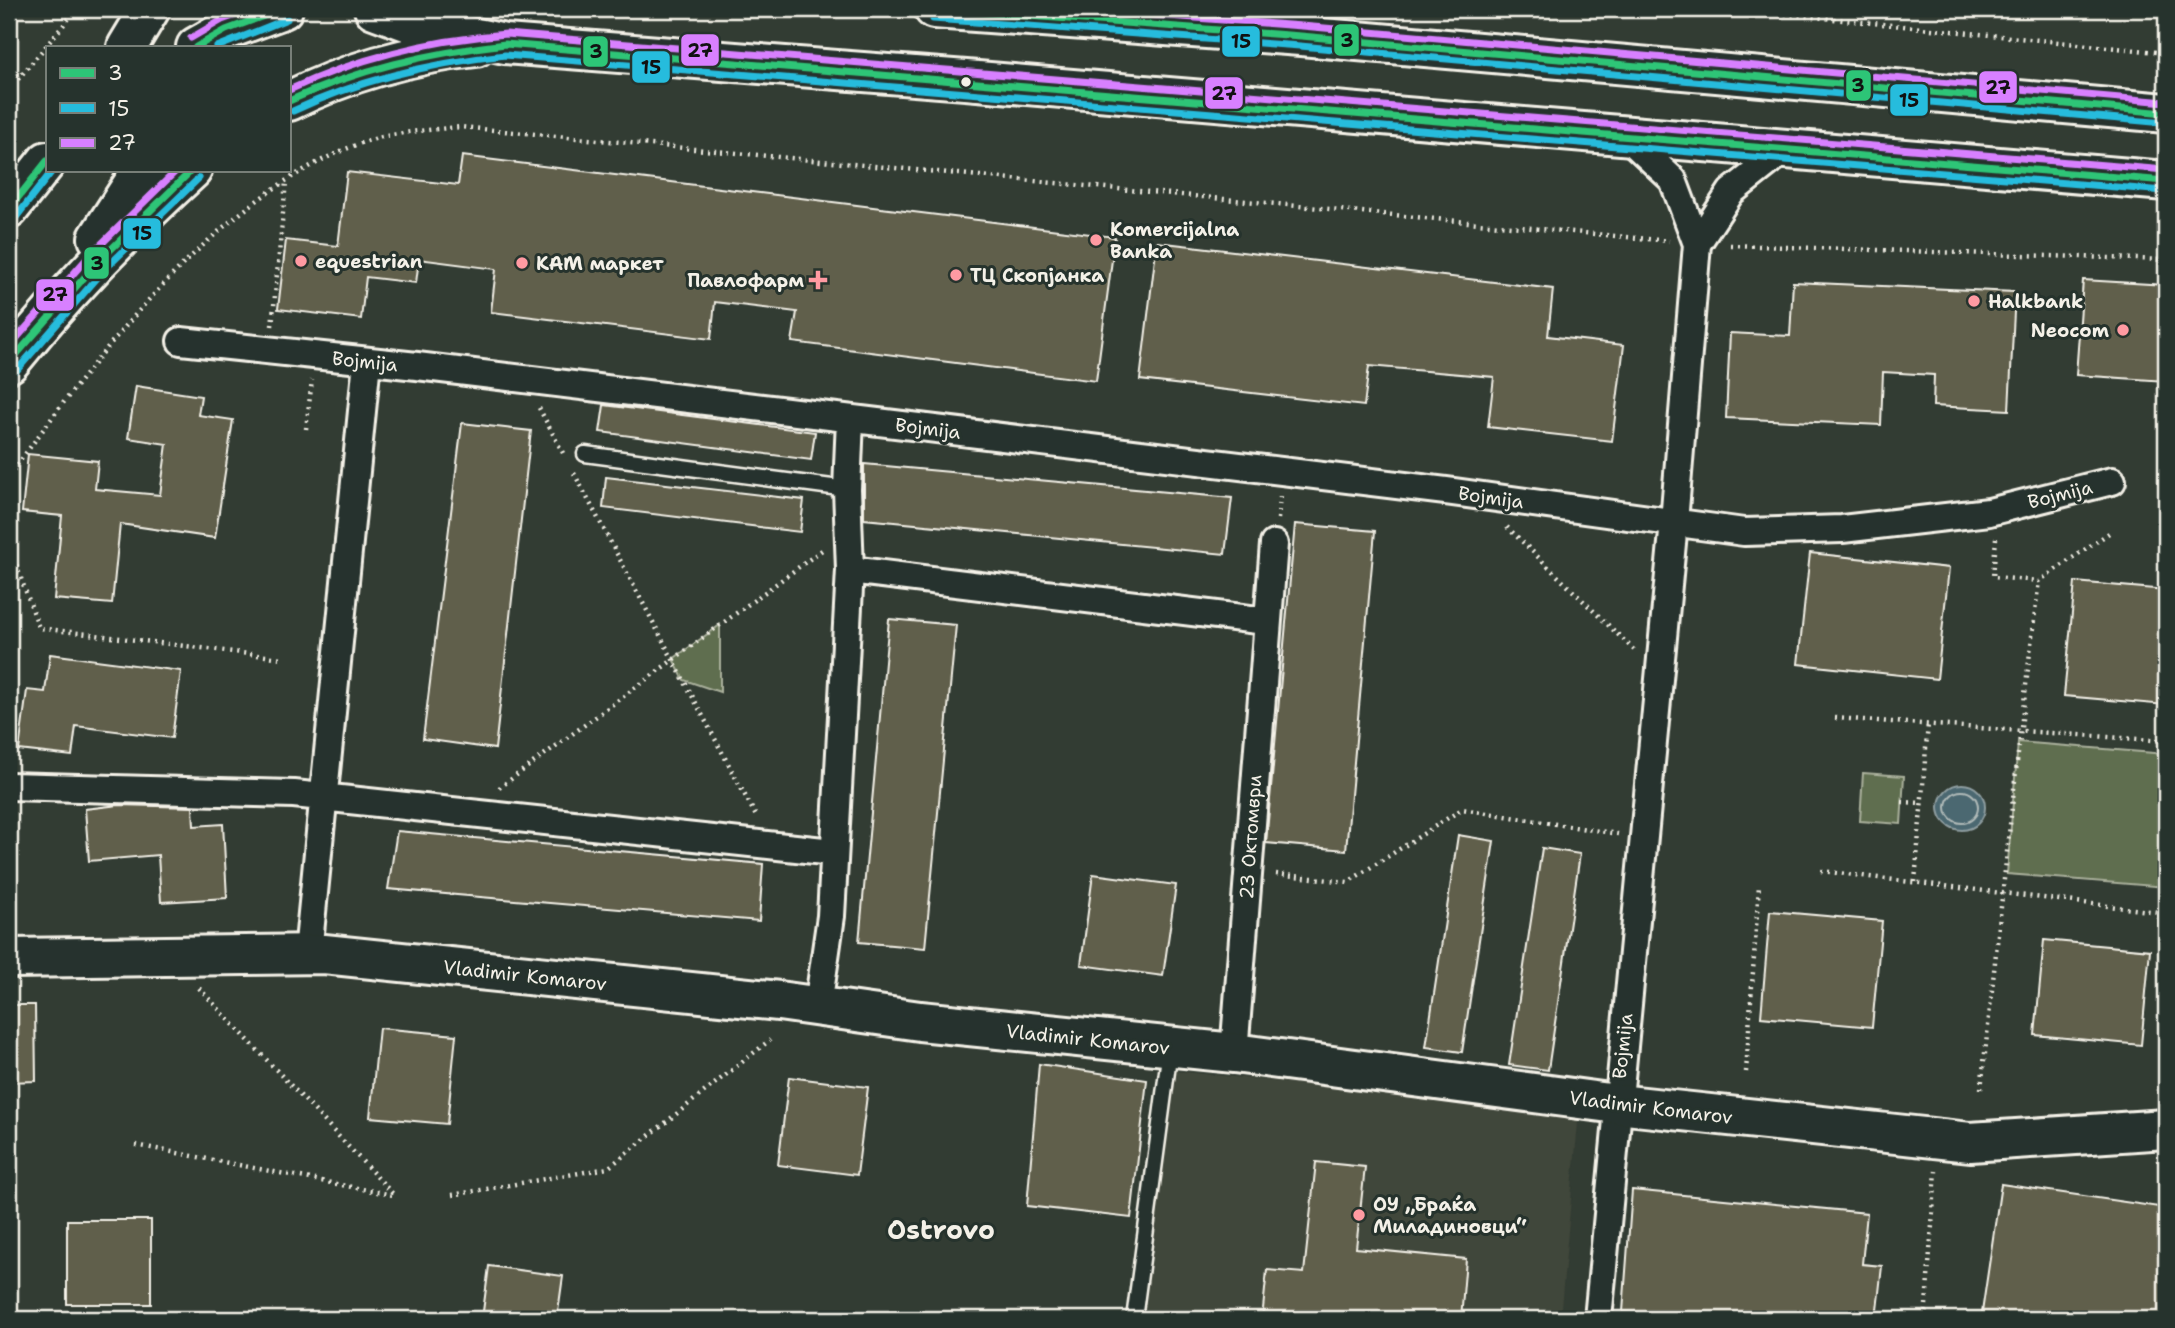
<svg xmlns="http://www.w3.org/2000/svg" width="2175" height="1328" viewBox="0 0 2175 1328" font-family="'Shantell Sans',sans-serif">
<rect width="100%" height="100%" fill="#323c33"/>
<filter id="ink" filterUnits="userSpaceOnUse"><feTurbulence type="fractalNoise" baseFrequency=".0143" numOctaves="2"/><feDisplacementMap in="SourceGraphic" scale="14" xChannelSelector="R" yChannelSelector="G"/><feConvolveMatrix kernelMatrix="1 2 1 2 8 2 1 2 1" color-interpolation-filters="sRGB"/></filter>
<g filter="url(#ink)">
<path fill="#40463a" d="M1167,1070L1579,1112L1560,1319H1134Z"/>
<path fill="#5f6e50" stroke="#aab09c" stroke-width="2" d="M720,625V692L684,680L673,659Z
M2018,742L2166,754V887L2007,874Z
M1863,773L1904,776L1901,824L1860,821Z"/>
<path fill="#4b6771" stroke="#8f9ea1" stroke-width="2" d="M1939 807a23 23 0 1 1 46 0a23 23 0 1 1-46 0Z"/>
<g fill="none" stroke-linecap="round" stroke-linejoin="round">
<path stroke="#b0bab8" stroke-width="2" d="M1946 807a16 16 0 1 1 32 0a16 16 0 1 1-32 0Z"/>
</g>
<path fill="#605f4b" stroke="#f4f1e8" stroke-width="2" d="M462,156L1115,237L1096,381L792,342L797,312L715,302L711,339L491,312L496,269L419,259L416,283L366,277L361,319L278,309L286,240L338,246L347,172L458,185Z
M1157,242L1553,289L1548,336L1624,345L1612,441L1488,427L1494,377L1369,366L1364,406L1140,380Z
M2083,280L2166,285V381L2076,375Z
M1793,282L2015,292L2009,410L1933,406L1934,375L1883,372L1881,425L1726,418L1730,333L1790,336Z
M136,386L201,396L198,415L233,420L215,538L120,524L112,604L54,599L62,516L22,512L28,454L98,461L95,489L160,495L167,444L128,438Z
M604,405L815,432L811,460L600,432Z
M462,423L531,431L495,749L423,739Z
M864,464L1232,498L1225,554L864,519Z
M606,477L804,500L800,532L603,508Z
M1295,524L1375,531L1346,850L1266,843Z
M1810,553L1949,568L1937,679L1798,664Z
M2075,582L2166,590V705L2064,696Z
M889,619L956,625L925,948L859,942Z
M50,654L181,671L172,738L76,726L72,756L19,750L27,690L45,692Z
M119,805L193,807L194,826L223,824L227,898L161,902L158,855L89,861L85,809Z
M397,831L763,864L759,921L388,889Z
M1458,835L1494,841L1462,1052L1426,1047Z
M1542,848L1580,854L1548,1070L1509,1065Z
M1093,874L1176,885L1163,976L1081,965Z
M1770,911L1882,921L1872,1027L1761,1017Z
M2044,940L2150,950L2141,1045L2035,1035Z
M9,1005H35L36,1081L9,1082Z
M379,1028L456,1035L447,1124L370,1117Z
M1039,1064L1147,1080L1131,1218L1027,1206Z
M789,1077L868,1087L857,1175L778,1165Z
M1316,1162L1365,1167L1356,1248L1466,1259L1461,1319H1379L1308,1312L1307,1319H1262L1267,1270L1304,1273Z
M2001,1184L2166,1208V1279L2160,1319H1981Z
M1632,1190L1867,1213L1862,1264L1882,1266L1876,1319H1702L1623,1312Z
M67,1220H151V1304H67Z
M489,1266L563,1276L557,1319H482Z"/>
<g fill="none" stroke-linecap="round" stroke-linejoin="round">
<defs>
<path id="lane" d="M585,454L847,489
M1134,1319L1170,1049"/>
<path id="street" d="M1301,36L1304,9
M1697,244L1731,192L1788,147
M181,341L417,366L1446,491L1744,532L1842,529L1989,512L2112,481
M850,570L1266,621
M9,786L294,794L833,852
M308,953L367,361
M818,1006L831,916L850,570L847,489L850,419
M1234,1053L1274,544
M1598,1319L1674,522L1697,244L1673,180L1624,134"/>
<path id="secondary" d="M374,9L417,25L505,44L966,80L2166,181
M934,9L1301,36L2166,113
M127,47L150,9
M196,47L226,30L283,9
M289,101C347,72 411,54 476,47
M9,209L47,161
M98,238L142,170
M9,363C65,293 126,230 192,170
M9,958L324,954L779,1001L920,1021L1234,1053L1617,1104L1970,1142L2166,1129"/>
</defs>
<use href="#lane" stroke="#f4f1e8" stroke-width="19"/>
<use href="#street" stroke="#f4f1e8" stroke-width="32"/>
<use href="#secondary" stroke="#f4f1e8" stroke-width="44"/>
<path stroke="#f4f1e8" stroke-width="4.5" stroke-dasharray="2 5" stroke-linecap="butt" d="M1736,9L2166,53
M9,90L77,9
M1730,245L2166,260
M272,326L286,182
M539,408L563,453
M306,429L312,380
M574,473L757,818
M9,476C98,354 215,197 361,143C393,132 427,130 461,127L1669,241
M1278,519L1280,496
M1507,527L1634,650
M1996,538L1993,577L2039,581L2109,533
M9,545L39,628L282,658
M1835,718L2166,741
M499,788L822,550
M1902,802L1921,803
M1821,871L2166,913
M1276,874L1348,882L1462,809L1618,834
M1915,882L1928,724
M199,988L394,1195
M1746,1072L1759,885
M1981,1089C2000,920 2017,750 2039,581
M136,1145L393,1195
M452,1195L608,1168L770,1040
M1925,1319L1936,1171"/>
<use href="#lane" stroke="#26332d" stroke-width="14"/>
<use href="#street" stroke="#26332d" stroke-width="26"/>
<use href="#secondary" stroke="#26332d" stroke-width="38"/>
<defs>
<path id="bus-1" d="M934,9L1301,36L2166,113
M196,47L226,30L283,9
M289,101C358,69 429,53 505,44L2166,181
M9,209L47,161
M9,363L97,263L192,170"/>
<path id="bus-2" d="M933,19L1300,46L2165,123
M217,47L287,19
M293,111C361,79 431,63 505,55L2165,191
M17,216L53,170
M17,370L104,270L199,178"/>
<path id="bus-3" d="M1074,9L1302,26L2166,102
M191,38L222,20L253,9
M289,90C357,58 431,40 506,34L2166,170
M9,347L89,256L177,170"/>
</defs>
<use href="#bus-1" stroke="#26332d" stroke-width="12"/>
<use href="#bus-2" stroke="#26332d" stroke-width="12"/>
<use href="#bus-3" stroke="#26332d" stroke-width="12"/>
<use href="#bus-1" stroke="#2dc577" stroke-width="7"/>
<use href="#bus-2" stroke="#26bcdd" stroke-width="7"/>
<use href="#bus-3" stroke="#d880ff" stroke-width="7"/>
</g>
</g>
<circle fill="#f4f1e8" stroke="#26332d" stroke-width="2.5" cx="966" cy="82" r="6"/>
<g fill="#ff9aa2" stroke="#26332d" stroke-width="2.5">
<circle cx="1096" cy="240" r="7"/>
<circle cx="301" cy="261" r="7"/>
<circle cx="522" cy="263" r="7"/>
<circle cx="956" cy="275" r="7"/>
<path d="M814.5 269.5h7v7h7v7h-7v7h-7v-7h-7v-7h7z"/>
<circle cx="1974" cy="301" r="7"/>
<circle cx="2123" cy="330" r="7"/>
<circle cx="1359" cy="1215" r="7"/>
</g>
<g text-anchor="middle" stroke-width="6" stroke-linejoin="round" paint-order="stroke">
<g font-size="19" font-weight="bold" fill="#f4f1e8" stroke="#26332d" text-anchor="start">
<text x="1110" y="236">Komercijalna<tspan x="1110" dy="22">Banka</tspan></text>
<text x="315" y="268">equestrian</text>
<text x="536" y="270">KAM маркет</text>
<text x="970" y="282">ТЦ Скопјанка</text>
<text x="804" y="287" text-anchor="end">Павлофарм</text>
<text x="1988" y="308">Halkbank</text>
<text x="2109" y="337" text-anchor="end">Neocom</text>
<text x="1373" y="1211">ОУ „Браќа<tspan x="1373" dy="22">Миладиновци“</tspan></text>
</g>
<g font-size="19" fill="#f4f1e8" stroke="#26332d">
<text transform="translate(365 361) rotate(6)" y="7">Bojmija</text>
<text transform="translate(928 428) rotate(7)" y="7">Bojmija</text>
<text transform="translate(2060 494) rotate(-14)" y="7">Bojmija</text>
<text transform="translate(1491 497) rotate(8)" y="7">Bojmija</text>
<text transform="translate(1250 837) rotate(-86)" y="7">23 Октомври</text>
<text transform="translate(525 975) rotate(6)" y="7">Vladimir Komarov</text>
<text transform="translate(1088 1039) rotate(6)" y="7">Vladimir Komarov</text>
<text transform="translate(1622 1046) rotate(-84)" y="7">Bojmija</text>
<text transform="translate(1651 1107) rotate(7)" y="7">Vladimir Komarov</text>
</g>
<g font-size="26" font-weight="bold" fill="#f4f1e8" stroke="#26332d">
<text x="941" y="1239">Ostrovo</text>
</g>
</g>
<g stroke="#26332d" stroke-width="2.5">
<rect x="1333" y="23" width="27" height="34" rx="7" fill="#2dc577"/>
<rect x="1221" y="25" width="40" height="33" rx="7" fill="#26bcdd"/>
<rect x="680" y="33" width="40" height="34" rx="7" fill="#d880ff"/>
<rect x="582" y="35" width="27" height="33" rx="7" fill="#2dc577"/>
<rect x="631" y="50" width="40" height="34" rx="7" fill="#26bcdd"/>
<rect x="1845" y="69" width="27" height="33" rx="7" fill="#2dc577"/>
<rect x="1978" y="70" width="40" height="34" rx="7" fill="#d880ff"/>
<rect x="1204" y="76" width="40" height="34" rx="7" fill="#d880ff"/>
<rect x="1889" y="83" width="40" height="34" rx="7" fill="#26bcdd"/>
<rect x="122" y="217" width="40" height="33" rx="7" fill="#26bcdd"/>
<rect x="83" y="246" width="27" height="34" rx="7" fill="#2dc577"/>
<rect x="35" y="278" width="40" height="34" rx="7" fill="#d880ff"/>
</g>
<g font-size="19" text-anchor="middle" font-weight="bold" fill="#111">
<text x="1347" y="47">3</text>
<text x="1241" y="48">15</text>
<text x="700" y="57">27</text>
<text x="596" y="58">3</text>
<text x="651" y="74">15</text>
<text x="1858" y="92">3</text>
<text x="1998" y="94">27</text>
<text x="1224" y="100">27</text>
<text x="1909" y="107">15</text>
<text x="142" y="240">15</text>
<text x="97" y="270">3</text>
<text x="55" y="301">27</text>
</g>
<rect width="2175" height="1328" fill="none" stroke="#26332d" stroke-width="35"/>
<rect x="18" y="18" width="2140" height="1293" fill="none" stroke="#f4f1e8" stroke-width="2.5" filter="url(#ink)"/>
<rect x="46" y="46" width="245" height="126" fill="#26332d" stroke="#787f78" stroke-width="2"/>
<rect x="60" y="68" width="35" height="10" fill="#2dc577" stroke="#787f78" stroke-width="2"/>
<text x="108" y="80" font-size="21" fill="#f4f1e8">3</text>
<rect x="60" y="103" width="35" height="10" fill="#26bcdd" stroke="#787f78" stroke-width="2"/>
<text x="108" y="116" font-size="21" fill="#f4f1e8">15</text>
<rect x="60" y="138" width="35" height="10" fill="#d880ff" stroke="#787f78" stroke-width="2"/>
<text x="108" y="150" font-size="21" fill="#f4f1e8">27</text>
</svg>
